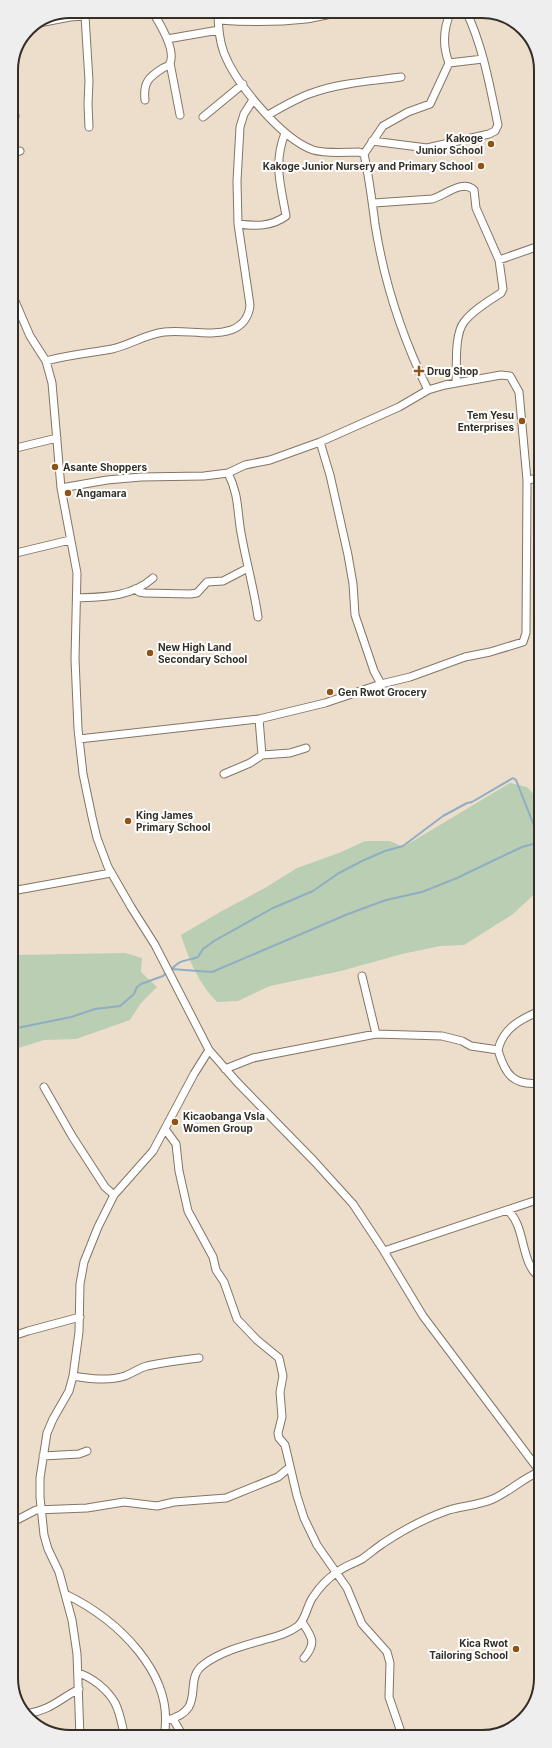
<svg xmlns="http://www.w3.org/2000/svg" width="552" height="1748" viewBox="0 0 552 1748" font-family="Inter,sans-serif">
<rect width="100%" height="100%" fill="#eddecc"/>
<path fill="#b9ceb3" d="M510,783L527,787L540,801V889L513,914L464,945L440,946L402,954L341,971L270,986L238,1001L217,1002C198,983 189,960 181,935L220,912L265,888L297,868L339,853L365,841H390L403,847Z
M125,953L142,958L141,972L157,987L141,1003L130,1020L76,1039L44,1040L12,1050V955Z"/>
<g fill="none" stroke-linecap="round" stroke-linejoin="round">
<path stroke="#90aec3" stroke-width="2" d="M171,969L212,972L348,914L386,900L422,892L457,878L522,847L540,842
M171,970C181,958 185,962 198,957L203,949L214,941L273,908L313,891L339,873L362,861L385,851L403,846L443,816L467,803L472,802L513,778L516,780L540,841
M12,1029L71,1017L95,1009L120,1006L134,994L137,987L141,984L163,976L167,972"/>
<defs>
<path id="street" d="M451,11C443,29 442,45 449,63L483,59
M85,16L104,11
M219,20C245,22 280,22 306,19C321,17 336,12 351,11
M39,23L70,17L85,16L89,81L88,104L89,127
M167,39L219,30
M170,63L180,115
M11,97L15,116
M145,100C143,82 149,77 163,68C166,67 169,66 170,63C176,50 159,22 152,11
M268,115C282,107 297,98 312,93C339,83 373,81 401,77
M203,117L243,84
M372,141L427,148L489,134L495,131L498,125C490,87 483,46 466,11
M11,154L20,151
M364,154L383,126L408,112L430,104L449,63
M374,203L432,199C444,196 462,179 474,190L476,208L499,260L503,289L501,293C489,301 473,310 464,322C454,335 457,366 456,383
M238,224C256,226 271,227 286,216C281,186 273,164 285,133
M499,260L539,246
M11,292L30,336L46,361L52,383L61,488L77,573L75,659L78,729L83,774L92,817L97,838L108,867L131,907L155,945L209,1050L237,1082L314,1161L353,1204L382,1248L423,1316L541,1473
M11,313L17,306
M46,361C68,355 90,353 112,349C130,345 146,334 164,332C185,329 209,337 231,330C242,326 249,317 250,305L238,224L237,181L240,127L244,114L253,100
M320,442L330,475L348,555L353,584L355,615L374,671L381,684
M12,449L57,438
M228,473C239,495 237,510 241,533C246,561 254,589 258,617
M527,480L540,478
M61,488L107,480L141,477L204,476L228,473L245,465L270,460L320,442L399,407L428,390
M12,554L70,540
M135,589L139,592L145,593L190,594L197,593L207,582L223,581L248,568
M77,598C103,597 132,597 153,578
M79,739L259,719L325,703L381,684L410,677L465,657L490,652L523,642L526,633L527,480L519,392L510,376L501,375L445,385L428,390C402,337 384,282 375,224C372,200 369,177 364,154L359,152C345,152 327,154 313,150C282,139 236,84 224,53C219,40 218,25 218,11
M262,755L290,753L306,748
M224,774L250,763L262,755L259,719
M12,891L111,873
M362,976L376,1034
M498,1050C505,1074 513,1086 540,1083
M225,1069L253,1058L273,1054L376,1034L442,1036L462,1041L471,1046L498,1050C503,1028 521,1019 540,1011
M44,1087L72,1136L105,1187L114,1195
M165,1129L176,1144L179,1171L188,1211L213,1257L216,1270L224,1282L237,1319L257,1340L279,1358L283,1376L280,1392L282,1417L278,1433L279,1438L285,1445L297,1496L304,1518L317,1545L347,1588L362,1624L387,1652L390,1663L389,1697L402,1735
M508,1211C526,1225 520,1266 541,1278
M384,1251L540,1199
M13,1336L28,1331L80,1317
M73,1376C91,1379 108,1381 125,1376C133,1373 139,1368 147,1366C165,1362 182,1360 199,1358
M43,1456L79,1454L87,1451
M13,1522L36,1510L87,1508L124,1502L157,1506L174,1502L226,1498L278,1477L290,1467
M65,1594C117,1619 176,1674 164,1736
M302,1622C312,1637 317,1643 304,1658
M78,1673C92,1677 108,1690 115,1703C120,1712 122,1726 125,1737
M26,1714C51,1710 58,1700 79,1689
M173,1719L183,1736
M167,1720C208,1710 182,1681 203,1665C221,1651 246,1645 267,1639C278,1636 289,1633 298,1626C306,1619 307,1605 313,1597C319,1588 327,1579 336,1573C344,1566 353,1564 362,1559C369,1554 375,1549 382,1544C403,1530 425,1518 449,1510C463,1506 479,1505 493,1499C509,1492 523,1478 539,1472
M71,1737L80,1733
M80,1737L77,1654L72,1620L59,1572L48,1549L44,1535L40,1497V1478L47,1433L53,1419L69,1391L73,1376L79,1332L80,1284L84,1262L98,1227L114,1195L153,1151L194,1074L209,1050"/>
</defs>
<use href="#street" stroke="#837565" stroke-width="9"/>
<use href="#street" stroke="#fff" stroke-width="7"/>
</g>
<g fill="#8f5313" stroke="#fff" stroke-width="1.5">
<circle cx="491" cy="144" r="4"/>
<circle cx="481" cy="166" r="4"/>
<path d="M417 365h4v4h4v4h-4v4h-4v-4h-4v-4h4z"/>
<circle cx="522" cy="421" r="4"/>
<circle cx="55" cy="467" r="4"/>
<circle cx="68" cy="493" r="4"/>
<circle cx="150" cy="653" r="4"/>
<circle cx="330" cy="692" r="4"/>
<circle cx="128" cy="821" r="4"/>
<circle cx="175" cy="1122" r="4"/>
<circle cx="516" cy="1649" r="4"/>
</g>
<g text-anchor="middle" stroke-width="4" stroke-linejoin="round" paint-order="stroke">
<g font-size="10" font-weight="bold" fill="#342e27" stroke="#fff" text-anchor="start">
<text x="483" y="142" text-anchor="end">Kakoge<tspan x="483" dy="12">Junior School</tspan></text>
<text x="473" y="170" text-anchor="end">Kakoge Junior Nursery and Primary School</text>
<text x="427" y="375">Drug Shop</text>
<text x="514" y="419" text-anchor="end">Tem Yesu<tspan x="514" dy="12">Enterprises</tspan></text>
<text x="63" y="471">Asante Shoppers</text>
<text x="76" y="497">Angamara</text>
<text x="158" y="651">New High Land<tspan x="158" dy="12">Secondary School</tspan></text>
<text x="338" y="696">Gen Rwot Grocery</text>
<text x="136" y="819">King James<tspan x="136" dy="12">Primary School</tspan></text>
<text x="183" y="1120">Kicaobanga Vsla<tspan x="183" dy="12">Women Group</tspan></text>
<text x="508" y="1647" text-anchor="end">Kica Rwot<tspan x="508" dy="12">Tailoring School</tspan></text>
</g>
</g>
<path d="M0 0H552V1748H0ZM70 18H482A52 52 0 0 1 534 70V1678A52 52 0 0 1 482 1730H70A52 52 0 0 1 18 1678V70A52 52 0 0 1 70 18Z" fill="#efeeee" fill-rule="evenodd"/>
<path fill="none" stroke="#342e27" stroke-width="2" d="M70 18H482A52 52 0 0 1 534 70V1678A52 52 0 0 1 482 1730H70A52 52 0 0 1 18 1678V70A52 52 0 0 1 70 18Z"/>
</svg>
